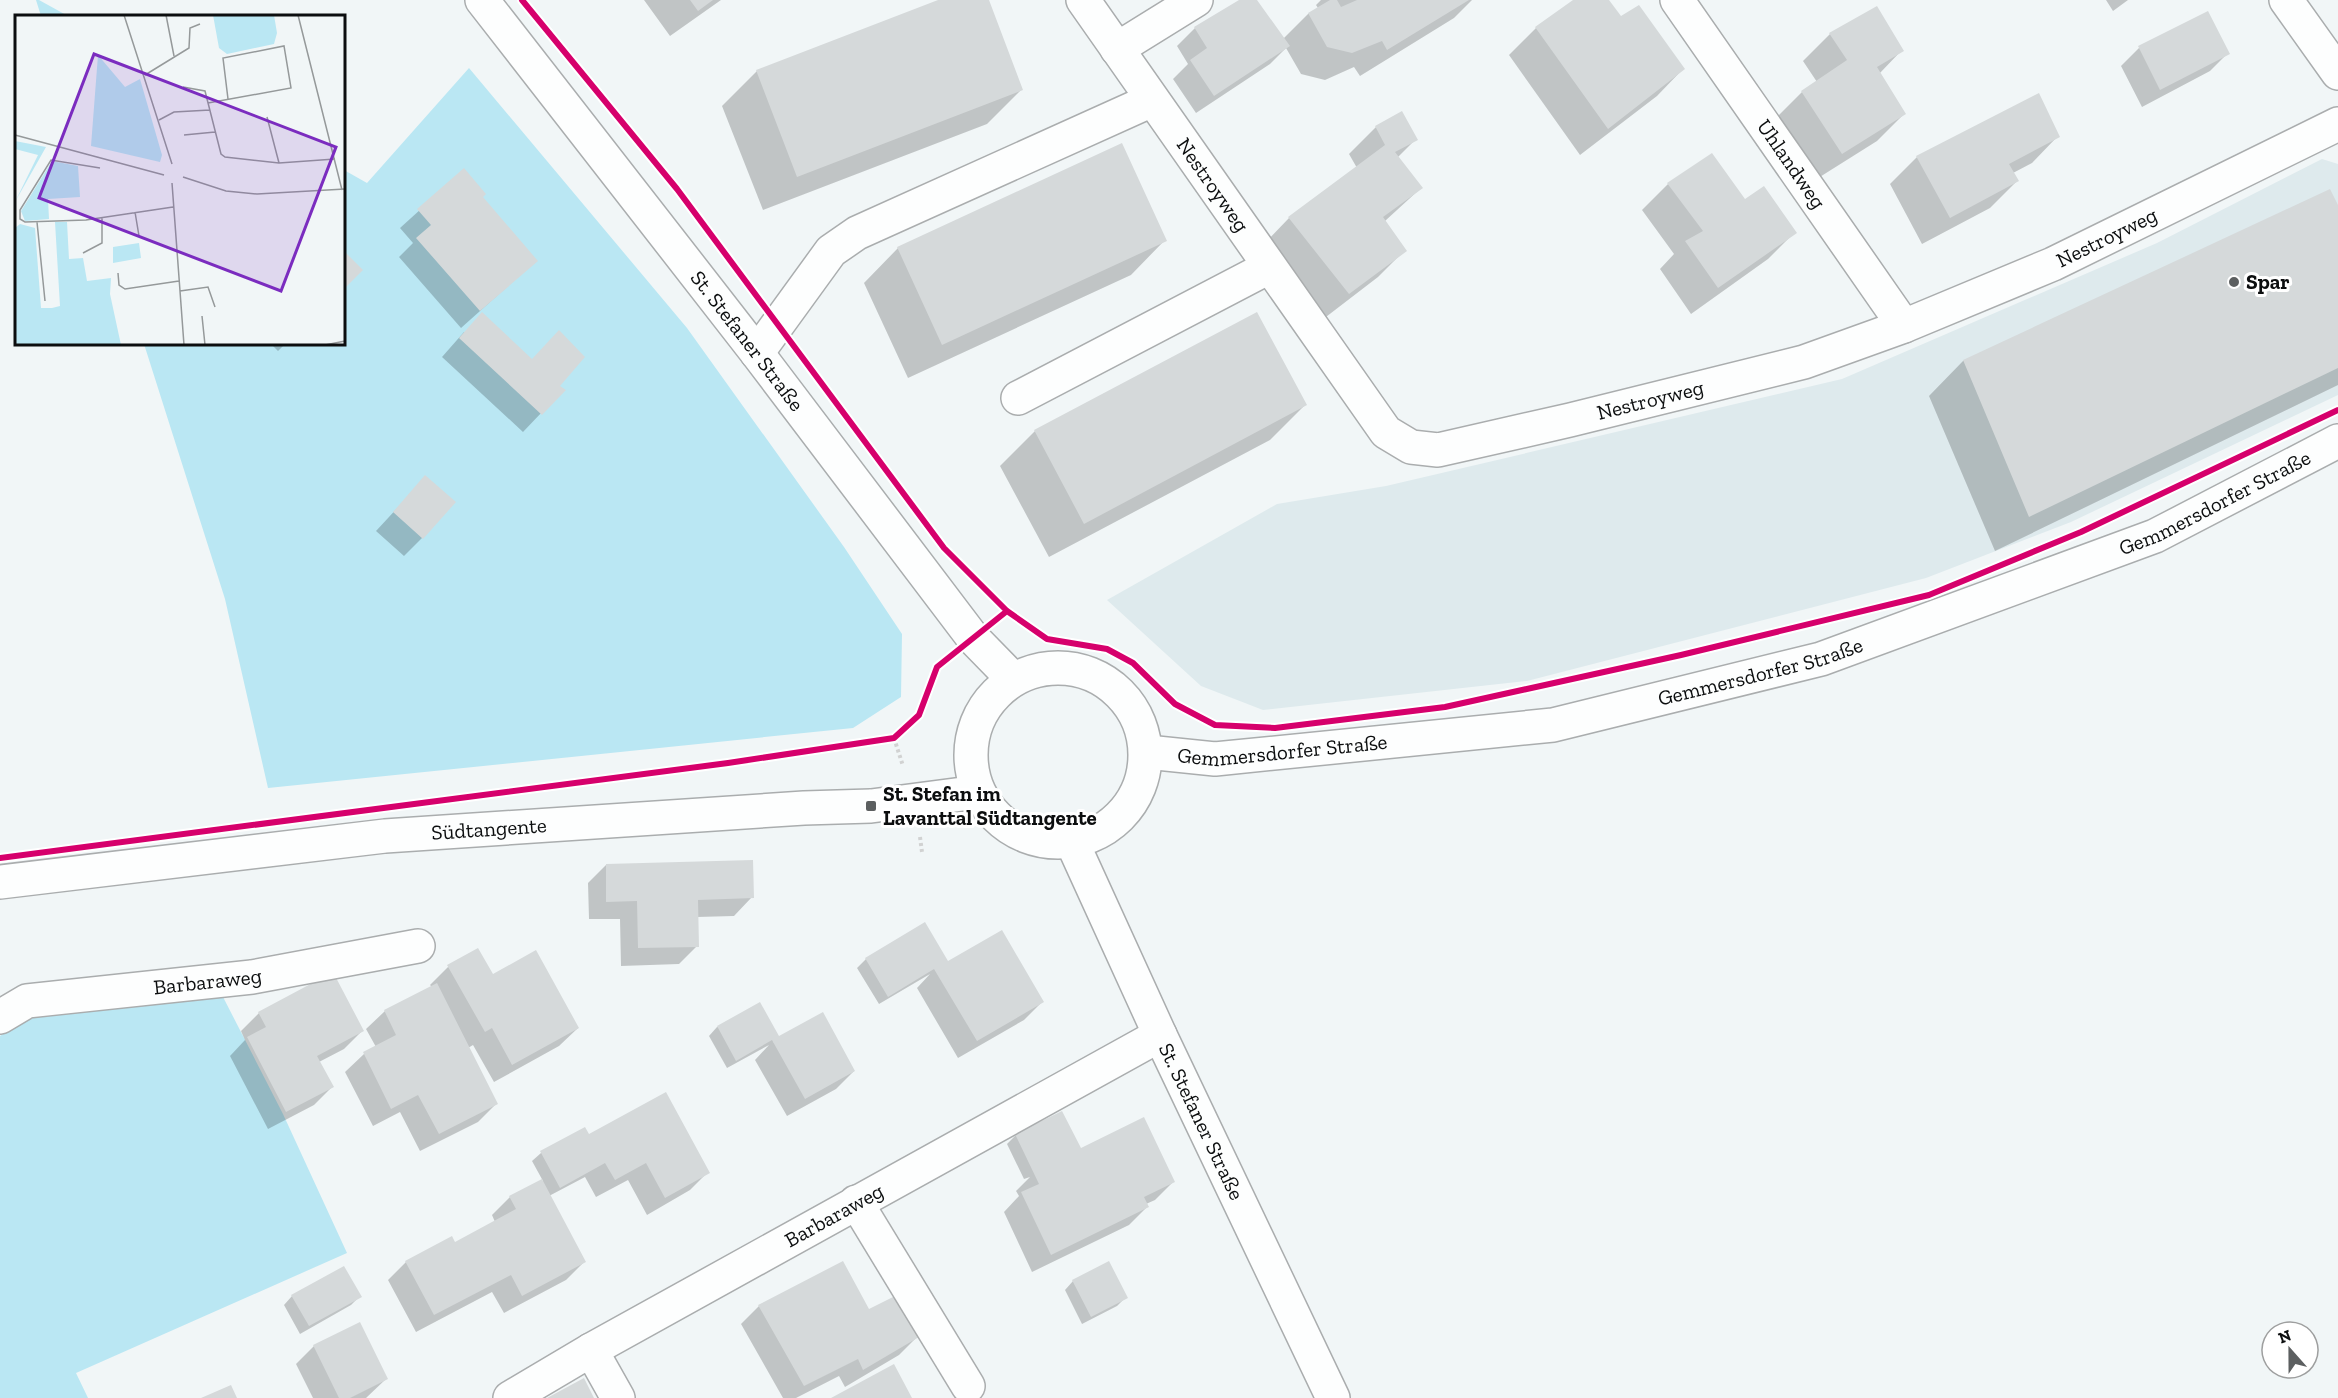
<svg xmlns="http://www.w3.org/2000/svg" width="2338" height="1398" viewBox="0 0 2338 1398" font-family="'Zilla Slab',serif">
<rect width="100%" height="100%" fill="#f1f6f7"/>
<path fill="#deeaed" d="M2322,159L2338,164V395L2071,522L1926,578L1527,681L1263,710L1201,686L1107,600L1277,504L1386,486L1842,379L2157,243Z"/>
<path fill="#bae7f3" d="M36,0H39L68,16H41Z
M469,68L687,328L844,547L902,634L901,697L853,728L268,788L225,599L144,344H344V170L367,183Z
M222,995L283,1114L347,1253L76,1373L88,1398H0V1036L36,1011Z"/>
<path fill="#0003" d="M644,0H721L670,36Z
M942,0H987L1022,89L987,124L763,210L722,106L757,71Z
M1242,0H1256L1283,39L1308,14L1318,8L1316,5L1321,0H1472L1454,18L1360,76L1354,67L1325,80L1301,74L1286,48L1270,64L1196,113L1173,79L1188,64L1177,46L1195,28Z
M1575,0H1607L1620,18L1683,69L1657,96L1580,155L1509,55L1536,28Z
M2106,0H2128L2113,11Z
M1830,34L1902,50L1879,74L1904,114L1877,141L1815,180L1775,119L1802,92L1817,82L1803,61Z
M2139,48L2228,53L2210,71L2142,107L2121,66Z
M1376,127L1416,139L1398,157L1421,188L1385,221L1405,250L1378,277L1322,320L1263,245L1289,218L1357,168L1349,154Z
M2058,136L2032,163L2013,173L2017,181L1990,208L1922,244L1890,184L1917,157Z
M464,170L481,197L536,261L461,328L399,257L413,243L400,228Z
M1668,184L1745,201L1795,232L1768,259L1691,314L1660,269L1674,254L1642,210Z
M2338,208V385L1995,551L1929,396L1963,361Z
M1165,240L1131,275L908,378L864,283L898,248Z
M464,332L563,390L523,432L442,357Z
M271,344H285L278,351Z
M1305,405L1270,440L1049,557L1000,466L1035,431Z
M426,477L422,538L404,556L376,531Z
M606,865L752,897L734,916L697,917V946L679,964L621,966L620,919H589L588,883Z
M866,959L946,961L1042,1002L1024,1020L958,1058L917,988L930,974L879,1004L857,968Z
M448,967L492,976L578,1028L559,1046L494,1082L473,1045L468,1048L496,1104L478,1122L420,1151L400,1112L373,1126L345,1072L364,1054L376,1047L366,1029L385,1011L432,987L430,985Z
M259,1013L362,1031L344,1049L319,1062L332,1087L314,1105L268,1129L230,1056L245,1040L241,1031Z
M717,1027L777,1036L773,1042L854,1071L836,1089L787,1116L755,1060L769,1045L727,1068L709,1036Z
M1061,1113L1079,1148L1173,1182L1155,1200L1146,1204L1147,1207L1129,1225L1032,1272L1004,1212L1019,1196L1016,1191L1030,1177L1024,1179L1007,1144L1015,1136Z
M589,1137L708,1172L690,1190L647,1215L628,1180L596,1197L585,1177L549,1196L584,1262L566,1280L504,1313L492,1292L416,1332L388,1280L406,1262L454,1244L495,1222L492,1215L510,1197L543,1181L532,1161L541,1153Z
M1073,1281L1126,1297L1117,1306L1082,1324L1065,1290Z
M292,1296H360L351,1305L300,1334L284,1305Z
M759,1306L868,1311L917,1337L899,1355L845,1387L839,1376L796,1398H783L741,1324Z
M314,1346L386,1379L366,1398H313L296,1364Z"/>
<path fill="#d5d9da" d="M690,0H713L698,11Z
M938,0H989L1023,90L797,177L756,70Z
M1239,0H1257L1290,46L1214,96L1190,60L1207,48L1194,27Z
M1330,0H1337L1341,7L1357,0H1469L1387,50L1382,41L1352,53L1327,47L1308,13Z
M1573,0H1609L1621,16L1639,5L1685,69L1608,129L1535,27Z
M1877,6L1904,51L1877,67L1906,114L1842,154L1801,91L1847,60L1829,33Z
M2208,11L2230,54L2160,90L2138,46Z
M2039,93L2060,137L2009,164L2019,181L1950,218L1916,156Z
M1402,111L1418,140L1395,152L1423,188L1383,217L1407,251L1349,294L1288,217L1385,145L1375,126Z
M1122,143L1167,241L942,345L897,247Z
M1712,153L1745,199L1764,186L1797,233L1718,288L1685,241L1703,231L1667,183Z
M464,168L486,194L483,197L538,261L480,311L416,238L431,225L417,209Z
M2330,189L2338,205V368L2029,517L1963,360Z
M344,251L363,270L344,289Z
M482,312L532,359L559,330L585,357L560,386L566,390L542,415L459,338Z
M1257,312L1307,405L1084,524L1034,430Z
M425,475L456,502L423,539L393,512Z
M753,860L754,898L698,900L699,947L638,948L637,901L606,902V864Z
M925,922L948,961L1002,930L1044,1002L977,1041L934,969L888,997L865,958Z
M478,948L493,974L536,950L579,1028L512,1065L492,1028L485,1032L447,965Z
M333,972L364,1031L317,1056L334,1087L286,1112L247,1037L266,1027L258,1012Z
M437,983L498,1104L439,1134L418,1095L391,1109L363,1052L396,1035L384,1010Z
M760,1002L779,1036L823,1012L855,1071L805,1099L772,1040L736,1061L717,1026Z
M666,1092L710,1173L665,1198L646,1163L615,1180L605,1163L560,1188L540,1151L585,1127L589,1134Z
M1062,1111L1081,1148L1144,1117L1175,1182L1144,1197L1149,1207L1051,1255L1021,1192L1039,1184L1015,1134Z
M542,1179L586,1262L522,1296L511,1275L434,1315L405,1261L452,1236L455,1242L516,1209L509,1196Z
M843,1261L869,1309L895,1296L919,1337L863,1370L858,1359L804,1386L758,1305Z
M1109,1261L1128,1298L1091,1317L1072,1280Z
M344,1266L362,1297L309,1326L291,1295Z
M360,1322L388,1379L350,1398H339L313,1345Z
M894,1364L912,1398H831Z
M584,1378L594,1398H547Z
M231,1385L237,1398H201Z"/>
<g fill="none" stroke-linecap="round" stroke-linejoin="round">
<defs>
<g id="minor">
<path id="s1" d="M1083,0L1386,432L1411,447L1438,450L1570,420L1804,362L1904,326L2053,264L2338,124"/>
<path id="s2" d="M1677,0L1904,326"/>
<path d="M2286,0L2338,73"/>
<path d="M1117,49L1196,0"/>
<path d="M757,353L831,251L857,233L1152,100"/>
<path d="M1018,398L1269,267"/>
<path id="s3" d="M0,1017L27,1001L252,977L418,946"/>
<path d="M856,1202L968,1386"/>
<path d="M591,1350L618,1398"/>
<path id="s4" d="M510,1398L591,1350L1160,1035"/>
</g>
<g id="major">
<path id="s5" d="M482,0L757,353L973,638L1013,679"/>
<circle cx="1058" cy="755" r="87"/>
<path id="s6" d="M1147,752L1215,759L1553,725L1821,659L2155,536L2338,441"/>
<path id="s7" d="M1072,842L1160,1035L1333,1398"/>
<path id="s8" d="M0,882L385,836L804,808L871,806L978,792"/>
</g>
</defs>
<use href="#minor" stroke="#aaadae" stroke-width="36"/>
<use href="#major" stroke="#aaadae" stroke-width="36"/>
<path stroke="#d1d2d2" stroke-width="4" stroke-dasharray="3 3" stroke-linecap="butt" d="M894,738L903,766
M920,837L922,852"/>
<use href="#minor" stroke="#fdfefe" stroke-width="33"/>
<use href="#major" stroke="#fdfefe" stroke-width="33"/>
<defs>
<path id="cycleway" d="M522,0L677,189L944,548L1007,611L1047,639L1107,649L1133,663L1175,704L1215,725L1275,728L1445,707L1681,655L1929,595L2081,532L2338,410
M0,858L728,763L894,738L919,715L937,667L1007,611"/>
</defs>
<use href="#cycleway" stroke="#fff" stroke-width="10"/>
<use href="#cycleway" stroke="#d6006c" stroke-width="6"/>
</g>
<g fill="#5c5f60" stroke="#fff" stroke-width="2">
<circle cx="2234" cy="282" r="6"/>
<rect x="865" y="800" width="12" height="12" rx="3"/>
</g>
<g text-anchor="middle" stroke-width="6" stroke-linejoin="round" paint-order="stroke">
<g font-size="21" fill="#0c0e0f" stroke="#fff">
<text dy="7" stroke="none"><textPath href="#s2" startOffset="200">Uhlandweg</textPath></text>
<text dy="7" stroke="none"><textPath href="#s1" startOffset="226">Nestroyweg</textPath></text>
<text dy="7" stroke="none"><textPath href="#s1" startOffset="1288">Nestroyweg</textPath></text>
<text dy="7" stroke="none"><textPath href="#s5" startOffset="432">St. Stefaner Straße</textPath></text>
<text dy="7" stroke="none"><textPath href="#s1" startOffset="802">Nestroyweg</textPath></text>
<text dy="7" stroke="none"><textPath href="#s6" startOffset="1108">Gemmersdorfer Straße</textPath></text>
<text dy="7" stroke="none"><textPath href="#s6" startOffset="622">Gemmersdorfer Straße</textPath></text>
<text dy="7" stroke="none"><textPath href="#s6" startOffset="136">Gemmersdorfer Straße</textPath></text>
<text dy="7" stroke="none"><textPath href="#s8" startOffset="492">Südtangente</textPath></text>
<text dy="7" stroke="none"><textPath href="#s3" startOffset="213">Barbaraweg</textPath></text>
<text dy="7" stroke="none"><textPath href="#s7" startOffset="308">St. Stefaner Straße</textPath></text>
<text dy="7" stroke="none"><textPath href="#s4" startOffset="372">Barbaraweg</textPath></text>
</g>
<g font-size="21" font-weight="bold" fill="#0c0e0f" stroke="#fff" text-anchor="start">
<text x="2246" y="289">Spar</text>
<text x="883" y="801">St. Stefan im<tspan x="883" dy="24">Lavanttal Südtangente</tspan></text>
</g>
</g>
<g transform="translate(15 15)">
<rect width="330" height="330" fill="#f1f6f7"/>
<path d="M198,0H259L262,18L259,29L212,39L204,33ZM83,40L110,72L125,64L147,140L145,147L76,131ZM0,126L31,132L0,187L23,140L0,134ZM37,146L63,151L65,182L33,184L34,204L10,206L6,196ZM40,207H52L54,244L68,243L72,266L96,263L95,279L106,330H0V213L5,209L20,213L26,293H37L45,291ZM124,228L126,243L98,248V232Z" fill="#bae7f3"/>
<path fill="none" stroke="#95999a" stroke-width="1.5" d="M109,0L157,149M151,0L159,41M283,0L327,175M130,60L174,33L175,13L185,9M168,72L190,76L206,139L210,142L264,148L320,144M193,88L276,73L269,31L208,43L213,84M252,102L264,148M144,105L159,97L195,95M0,120L149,160M169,120L200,117M85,153L36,145L5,195V204L10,207L71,205L158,192M168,162L211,176L242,179L330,174M157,168L169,330M120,197L124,221M22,207L30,286M68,238L87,228V202M103,258L104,270L110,274L164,266M165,276L193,272L200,292M187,301L190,330M310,330L330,326"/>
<path fill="#7b2cbf" fill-opacity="0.15" stroke="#7b2cbf" stroke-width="3" d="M79,39L321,132L266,276L24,183Z"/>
<rect width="330" height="330" fill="none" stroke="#0c0e0f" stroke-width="3"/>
</g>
<g transform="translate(2290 1350) rotate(339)"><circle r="28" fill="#ffffff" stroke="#9e9f9f" stroke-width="1.5"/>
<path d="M0-4.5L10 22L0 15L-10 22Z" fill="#5c5f60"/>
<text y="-9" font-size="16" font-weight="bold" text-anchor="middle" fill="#0c0e0f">N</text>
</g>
</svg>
